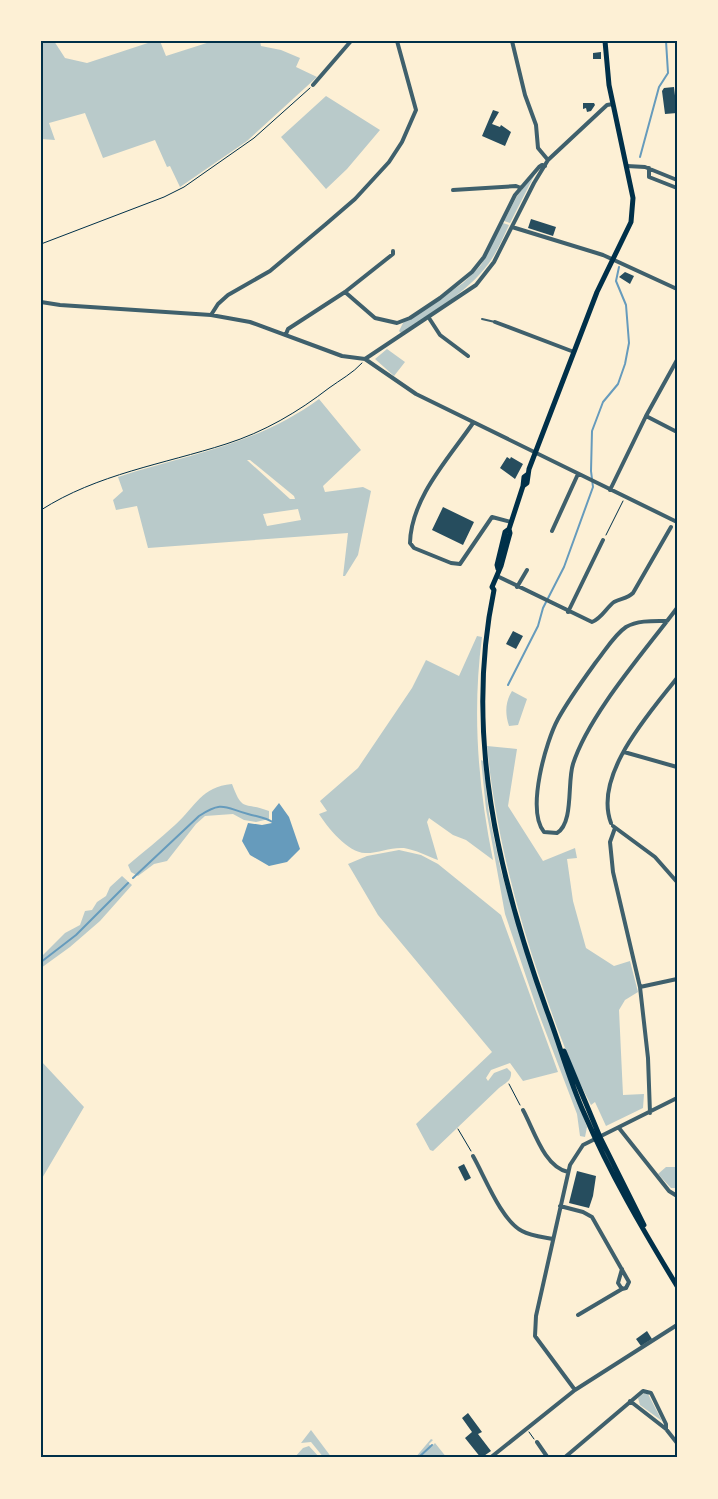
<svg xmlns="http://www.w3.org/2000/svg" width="718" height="1499" viewBox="0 0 718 1499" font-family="'Work Sans',sans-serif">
<rect width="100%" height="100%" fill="#fdf0d5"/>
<path fill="#b9caca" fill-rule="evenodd" d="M41,41H54L65,58L87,63L154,41H160L166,56L213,41H260L261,46L281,50L300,58L296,67L317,77L247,141L180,187L170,166L167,167L155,140L103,158L85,113L49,123L55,140L41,139Z
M326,96L380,130L347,169L326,189L281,137Z
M536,172L510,223L504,221L517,196Z
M503,223L509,225C503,238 497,252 489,263C467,293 431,313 401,333L399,331L403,323L463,283L481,265Z
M387,349L405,362L394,376L375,359Z
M319,399L361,450L323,486L325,492L363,487L371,491L358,555L345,576H343L348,533L148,548L137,506L116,510L113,500L123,491L118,477C190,454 256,445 319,399ZM247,460H250L294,496L295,499H290ZM298,509L301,520L267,526L263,514Z
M477,636L482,637C472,713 478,786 493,860L466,840L453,835L429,818L427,822L438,860C427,856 416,850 404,848C391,847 379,853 366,853C349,854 327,827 319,814L327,811L320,801L358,768L412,688L426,660L459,676Z
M512,691L527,699L518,725L509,726C505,714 505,702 512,691Z
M487,746L517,749L508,806L543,861L575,848L577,858L567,859L573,901L586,948L614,966L630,961L638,992L625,1000L619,1010L623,1095L644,1094L643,1108L606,1126L595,1102L591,1105C571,1067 556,1026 542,985C515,907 495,828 487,746Z
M481,760L483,761L489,814L501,871L519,932L587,1127L585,1137L580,1136L577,1114L537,1009L505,914L486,809Z
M232,784C243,814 245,801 269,811V819L256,822L244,820L233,814L205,816L196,824L167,861L154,864L138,876L131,872L128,865C143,852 160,839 175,825C196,806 201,787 232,784Z
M399,850L421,855L438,864L501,915L558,1072L523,1081L510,1063L491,1070L486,1078L488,1081L494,1073L507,1068L511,1072C512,1081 505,1083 499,1088L433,1151L430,1150L416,1124L492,1052L378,915L348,864L367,856Z
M122,876L132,885L100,921L70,947L41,968V957L65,933L80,925L85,911L92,910L97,902L106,896L110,887Z
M41,1061L84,1107L41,1180Z
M666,1167H676V1188H671L658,1174Z
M644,1393L648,1394L662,1421L640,1405L638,1398Z
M311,1430L332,1458H324L311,1442L301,1443Z
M431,1439L433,1440L429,1444L431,1447L435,1443L447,1458H415Z
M309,1446L320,1458H294L303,1448Z"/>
<path fill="#669bbc" d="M279,803L289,817L300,849L287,862L269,866L250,855L242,841L248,823L262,825L272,823V812Z"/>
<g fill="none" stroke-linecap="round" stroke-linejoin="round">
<path stroke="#669bbc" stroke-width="2" d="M640,157L659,87L668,73L666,41
M508,685L538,626L543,608L564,567L593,487L591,471L592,431L603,402L618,384L625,364L629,343L626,305L616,281L619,267
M133,878L199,816C223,800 225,808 248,814C258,817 265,817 274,823
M41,962L76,935L128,883
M418,1458L432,1445"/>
</g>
<path fill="#264d5e" d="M601,52V59H593V53Z
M674,87L677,113L665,114L662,91L664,88Z
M583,103H594L595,105L591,111L587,112L586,108L583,109Z
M493,110L499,112L492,124L500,127L501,125L511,132L505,146L482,136Z
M531,219L556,227L553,236L528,228Z
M625,272L634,276L630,284L619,277Z
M507,457L510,459L511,457L523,464L515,479L500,468Z
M443,507L474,522L463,545L432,530Z
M513,631L523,636L516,649L506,644Z
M464,1164L471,1178L465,1181L458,1167Z
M577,1171L596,1176L593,1196L589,1208L569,1203Z
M647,1331L652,1339L641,1346L636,1339Z
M468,1413L482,1432L478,1434L491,1451L481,1458L465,1438L472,1432L462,1418Z"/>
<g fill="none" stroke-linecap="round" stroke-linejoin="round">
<path stroke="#003049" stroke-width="1" d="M41,244L164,197L184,187L254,138L310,88
M41,510C97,474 164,464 226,444C264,432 298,412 329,388C340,380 353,373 362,363
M606,535L623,501
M509,1084L520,1105
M458,1129L471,1151
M529,1432L534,1439"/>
<path stroke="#3f606c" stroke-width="2" d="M482,319L495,322"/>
<path stroke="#3f606c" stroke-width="4" d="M512,41L525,95L536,125L538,148L548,160
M313,85L351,41
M627,166L645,167L677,180
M649,168V177L677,188
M453,190L516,186L521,188
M512,227L603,255L677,289
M345,292L375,318L397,323L410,318L440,298L472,272L484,257L515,195L539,167L542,165L545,166
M41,302L60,305L211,315L250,322L342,356L365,359L416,394L677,522
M211,315L218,304L228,295L270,271L326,224L355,199L389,162L402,142L416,110L397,41
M429,318L440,335L468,356
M495,322L574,352
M286,334L288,329L345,292L393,254V251
M365,359L476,285L494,262L534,183L548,160L607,105L613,104
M646,416L677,432
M473,423C449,458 411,498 410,543L414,548L451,563L460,564L492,517L511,522
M610,490L646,416L677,360
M552,531L578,474
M497,576L592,622C602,618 606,608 614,602C621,598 627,599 633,593L671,527
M517,587L527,570
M568,612L603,540
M667,621C654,621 638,620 626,627C614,635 605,651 596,662C583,680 569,699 558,719C546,741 526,810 544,832L557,833C574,823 567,782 573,764C589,714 645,651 677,608
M624,752L677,767
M611,823C593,775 649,714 677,678
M613,826L655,857L677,882
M615,828L610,842L613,872L640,987L648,1058L650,1113
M640,987L677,979
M523,1110C534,1130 544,1167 568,1172
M619,1128L669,1191L677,1196
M473,1156C485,1177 501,1220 522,1231C531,1236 543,1237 553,1239
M560,1206L583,1212L592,1217L629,1282L626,1288L622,1289L618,1283L622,1269
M578,1315L622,1289
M575,1390L535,1336L536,1316L570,1165L583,1145L677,1098
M630,1401L666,1429L677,1443
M537,1442L548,1458
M490,1458L575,1390L677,1325
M564,1458L643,1391L651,1393L666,1424V1429"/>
<path stroke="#003049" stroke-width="5" d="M523,486L524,477L528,474
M509,529L510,533L501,566L492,587L494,590C464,733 498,876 547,1011C560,1045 569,1080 584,1113C610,1174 643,1230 677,1286
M498,569L497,565L505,532L509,529L523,486L527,483L529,469L597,292L631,222L633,198L609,85L605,41
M564,1051L600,1137L644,1225"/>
</g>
<rect width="718" height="1499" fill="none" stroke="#fdf0d5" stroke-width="85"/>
<rect x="42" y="42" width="634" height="1414" fill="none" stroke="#003049" stroke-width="2"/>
</svg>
